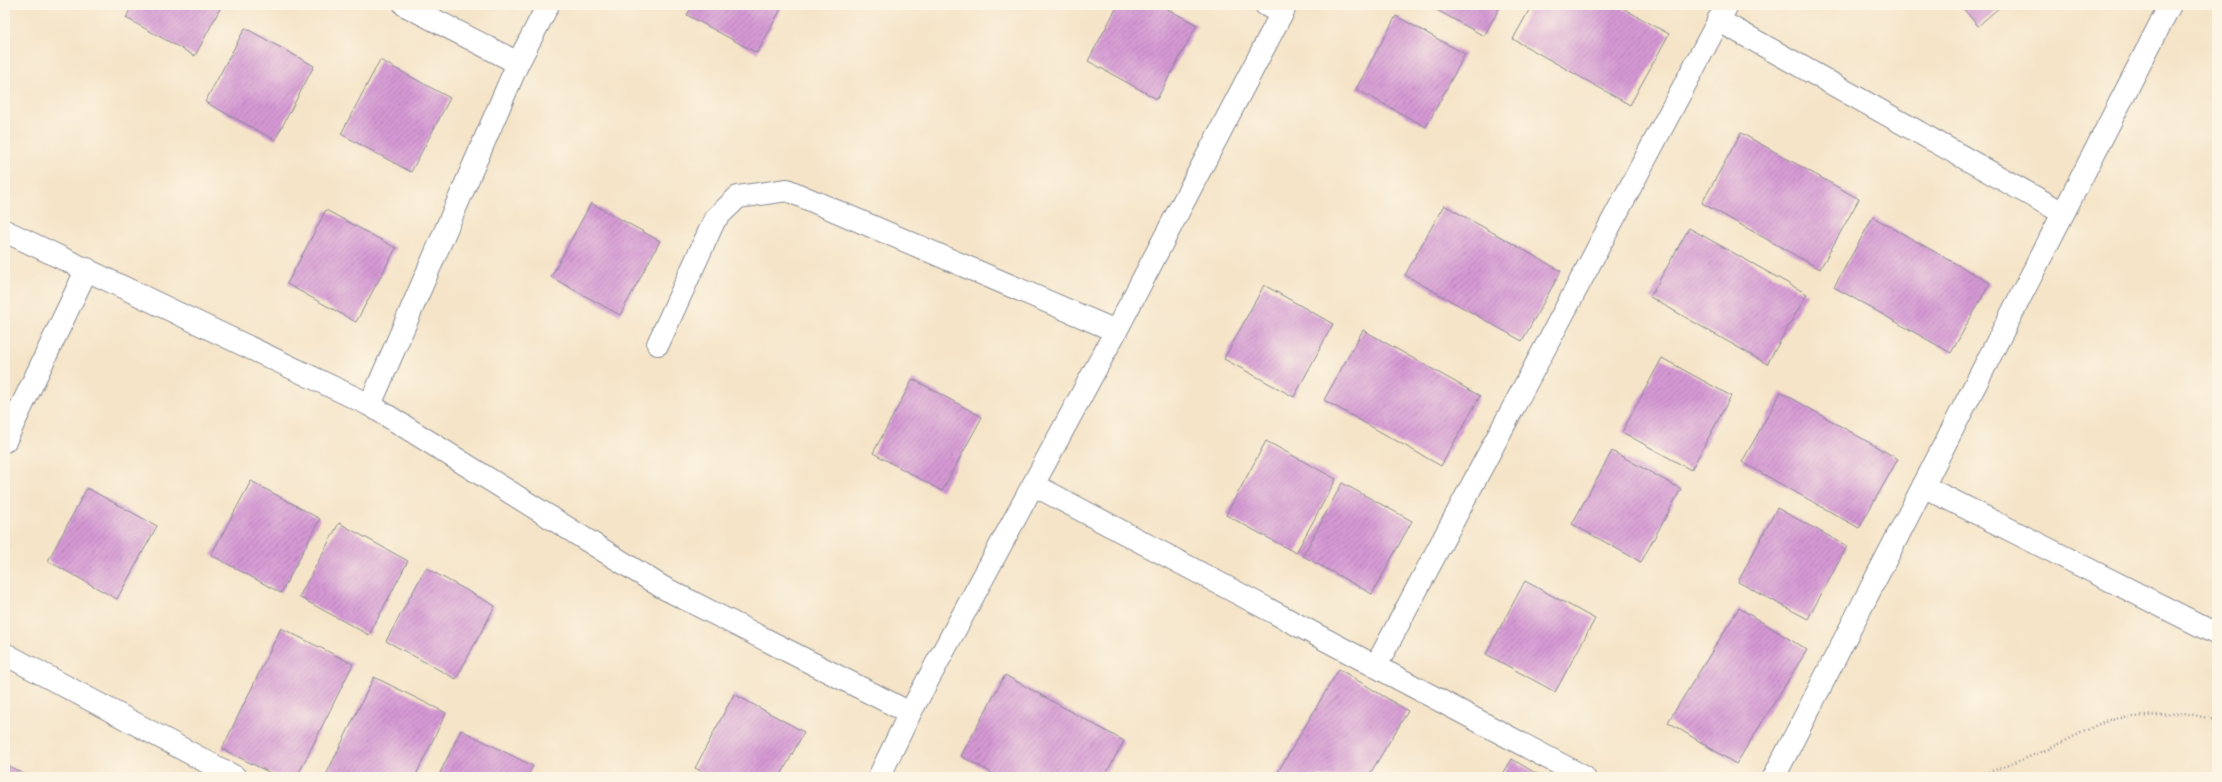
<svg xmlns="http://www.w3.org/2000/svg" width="2222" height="782" viewBox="0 0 2222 782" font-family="Kalam,sans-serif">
<defs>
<pattern id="building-hatch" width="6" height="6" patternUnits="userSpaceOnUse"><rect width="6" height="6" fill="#d598d4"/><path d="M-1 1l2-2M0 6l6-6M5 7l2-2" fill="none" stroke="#ac7caf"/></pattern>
</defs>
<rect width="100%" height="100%" fill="#fcf5e5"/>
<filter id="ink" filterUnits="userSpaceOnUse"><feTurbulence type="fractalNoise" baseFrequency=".025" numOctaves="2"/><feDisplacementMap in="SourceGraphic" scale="8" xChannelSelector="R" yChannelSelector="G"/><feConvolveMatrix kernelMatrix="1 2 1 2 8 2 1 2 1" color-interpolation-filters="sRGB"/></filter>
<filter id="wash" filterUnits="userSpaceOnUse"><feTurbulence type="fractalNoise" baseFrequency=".012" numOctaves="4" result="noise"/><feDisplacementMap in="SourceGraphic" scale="16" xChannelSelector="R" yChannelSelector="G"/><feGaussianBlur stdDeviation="0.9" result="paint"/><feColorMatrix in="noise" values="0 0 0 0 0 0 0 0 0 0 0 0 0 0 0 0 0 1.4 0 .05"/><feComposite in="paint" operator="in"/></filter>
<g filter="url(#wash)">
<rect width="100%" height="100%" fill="#f5e4c8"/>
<path fill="#f0d0e5" d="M5,301L12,317L5,330Z"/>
<g id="blocks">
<path fill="url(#building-hatch)" d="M132,5H222L195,56L126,18Z
M693,5H783L757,53L687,15Z
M1118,5H1160L1197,25L1157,99L1088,61Z
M1428,5H1501L1484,36Z
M1532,5H1617L1669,34L1630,105L1513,39Z
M1960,5H2002L1978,26Z
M1396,16L1465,54L1426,127L1356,89Z
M245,28L314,66L275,140L205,102Z
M380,60L450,98L411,172L341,134Z
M1741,133L1859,199L1820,269L1702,203Z
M591,203L660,241L620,315L551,277Z
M1444,205L1561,271L1522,341L1405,275Z
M326,210L396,248L356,322L287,284Z
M1873,217L1990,283L1951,353L1834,287Z
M1689,228L1807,294L1767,364L1650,297Z
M1264,285L1333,324L1294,397L1224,359Z
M1363,330L1480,396L1441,466L1324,400Z
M1662,358L1731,396L1691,470L1622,432Z
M913,379L982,417L942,491L873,453Z
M1781,392L1898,459L1859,528L1742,462Z
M1266,441L1336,479L1296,553L1226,515Z
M1612,451L1681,489L1641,562L1572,524Z
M251,481L320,519L281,593L211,555Z
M1342,483L1412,521L1372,594L1303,556Z
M87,488L157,526L117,599L48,561Z
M1777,508L1847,546L1808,619L1738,582Z
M339,523L408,561L369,635L299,597Z
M426,568L495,606L456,679L386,641Z
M1525,581L1595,619L1555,692L1486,654Z
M1739,608L1807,650L1736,764L1668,722Z
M281,628L353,664L297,777H279L222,749Z
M1339,669L1408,711L1368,777H1275Z
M1005,675L1124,741L1104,777H999L961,756Z
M374,677L446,713L415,777H325Z
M734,694L804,732L780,777H712L695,768Z
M461,730L533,766L527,777H438Z
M1512,759L1542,777H1501Z
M5,764L30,777H5Z"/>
</g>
</g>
<g filter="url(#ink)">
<use href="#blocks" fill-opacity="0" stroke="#888a93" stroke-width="1"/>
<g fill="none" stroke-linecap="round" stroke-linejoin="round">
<defs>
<path id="minor" d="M405,5L518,63
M1718,20L2063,213
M658,344L715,219L738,197L787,190L1116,331
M370,405L518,63L548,5
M5,441L87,269
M1034,485L1584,777
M1923,486L2217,634
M5,654L235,777
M1376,666L1727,5
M1774,777L2170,5"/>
<path id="tertiary" d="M1266,5L1282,14
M5,231L370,405L662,587L910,713"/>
<path id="secondary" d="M879,777L910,713L1116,331L1286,5"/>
</defs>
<use href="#minor" stroke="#888a93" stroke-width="24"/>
<use href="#tertiary" stroke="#888a93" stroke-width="24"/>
<use href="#secondary" stroke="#888a93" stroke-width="24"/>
<path stroke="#888a93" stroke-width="2.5" stroke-dasharray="1 3" stroke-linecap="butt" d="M1973,777L2001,768L2049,749L2109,719L2184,713L2217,720"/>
<use href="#minor" stroke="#fff" stroke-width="22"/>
<use href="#tertiary" stroke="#fff" stroke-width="22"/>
<use href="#secondary" stroke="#fff" stroke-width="22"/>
</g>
</g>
<rect width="2222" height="782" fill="none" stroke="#fcf5e5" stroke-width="20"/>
</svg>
